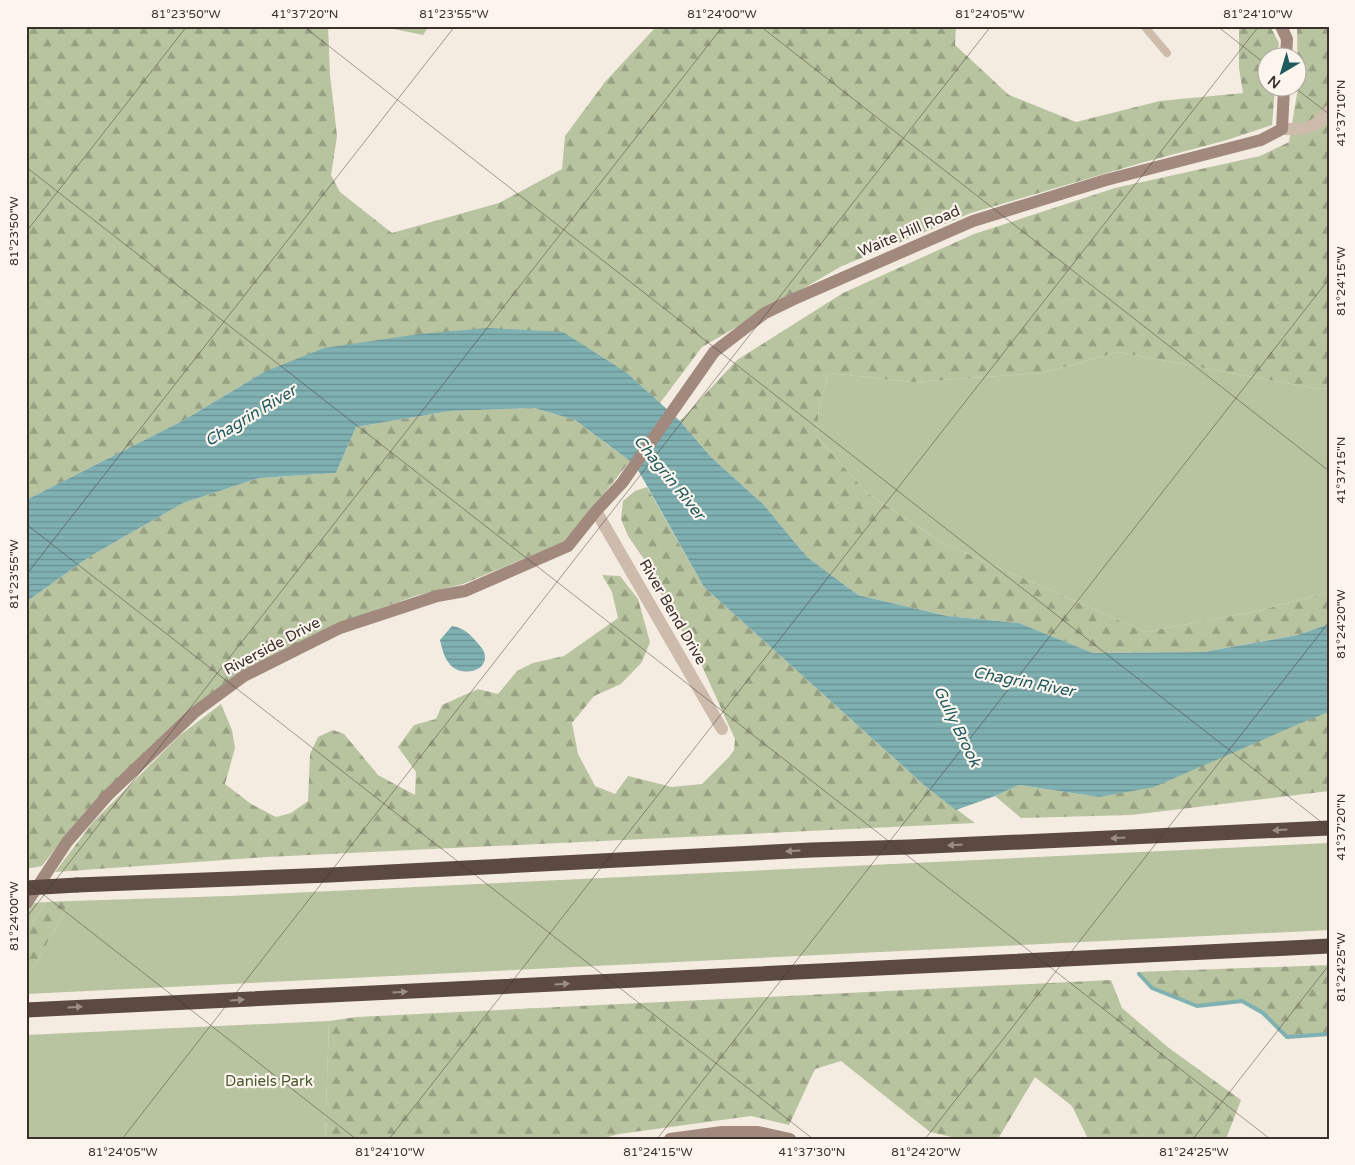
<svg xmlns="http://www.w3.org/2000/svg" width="1355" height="1165" viewBox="0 0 1355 1165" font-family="'Varela Round',sans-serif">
<defs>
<pattern id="forest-firs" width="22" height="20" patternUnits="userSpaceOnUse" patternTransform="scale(1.25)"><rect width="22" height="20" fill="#b8c4a0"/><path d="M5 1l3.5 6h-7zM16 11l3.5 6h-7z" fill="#97a083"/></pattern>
<pattern id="water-rules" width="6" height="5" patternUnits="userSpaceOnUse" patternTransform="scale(1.25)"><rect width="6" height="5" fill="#7fb0b2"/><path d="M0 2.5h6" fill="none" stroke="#699091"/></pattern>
</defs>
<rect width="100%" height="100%" fill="#f4ebe1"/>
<path fill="#b8c4a0" d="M392,26H429L423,35L394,29Z
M1118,352L1313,388L1329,389V592L1258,611L1145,632L941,542L867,493L817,437L819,406L829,373L913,382L1042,373Z
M1329,843V930L26,994V980L71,901L228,896Z
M46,902L26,932V915L34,903Z
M329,1021L325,1139H26V1035Z"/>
<path fill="url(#forest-firs)" d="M26,26H328L330,75L337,136L331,175L340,192L392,233L499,203L562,169L565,136L605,82L654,29V26H956L955,45L1009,95L1076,122L1160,101L1243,93L1239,68V26H1270L1279,43L1277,57L1268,58V88H1275L1272,125L1227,140L1141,163L971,213L842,266L702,347L660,403L627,373L264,372L184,420L26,500Z
M1297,26H1329V389L1313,388L1118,352L1042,373L913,382L829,373L819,406L817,437L867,493L941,542L1145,632L1258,611L1329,592V624L1298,635L1203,652L1093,653L1019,623L947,616L858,595L807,557L764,505L711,457L680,421L737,360L843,293L974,234L1115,188L1260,156L1289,142L1298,88Z
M534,408L575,420L630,461L566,541L463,584L418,595L336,624L240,673L59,844L42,866L26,869V602L89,557L183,503L259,478L336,473L356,427L450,411Z
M647,487L704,587L925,786L975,823L267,857L55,872L93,822L179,736L221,704L232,730L235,748L225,784L251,804L276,817L291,813L308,801L310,754L318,737L333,730L344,734L378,775L415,795L416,772L398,747L414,725L436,719L442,705L478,689L498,694L517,671L533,663L564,656L618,618L612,592L602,575L620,576L638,599L650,642L642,662L621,684L594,696L572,723L578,754L595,786L615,794L628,776L672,787L702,784L729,757L734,750L735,739L701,664L665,602L644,559L628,536L621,519L623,501L635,491Z
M1329,712V791L1131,815L1021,818L995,796L1019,785L1099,797Z
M71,901L26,980V932L46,902Z
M1329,965V1034L1287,1037L1263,1013L1242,1001L1197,1006L1152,988L1137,972Z
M1111,980L1122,1008L1169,1048L1241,1100L1226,1139H1088L1072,1106L1035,1077L998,1139H960L930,1132L841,1061L815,1069L789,1125L751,1116L619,1134L601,1139H325L329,1021L357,1017Z"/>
<path fill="url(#water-rules)" d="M489,328L563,332L627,373L680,421L711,457L764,505L807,557L858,595L947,616L1019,623L1093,653L1203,652L1298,635L1329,624V712L1301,723L1154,787L1099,797L1019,785L995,796L956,810L925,786L704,587L638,470L630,461L575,420L534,408L450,411L356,427L336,473L259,478L183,503L89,557L26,602V500L184,420L264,372L324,348L419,334Z
M452,626C461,627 469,633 475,640C479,645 485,650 485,657C485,672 464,675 454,668C445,662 442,649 440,640Z"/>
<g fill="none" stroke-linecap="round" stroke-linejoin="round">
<path stroke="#7fb0b2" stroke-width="4" d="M1139,974L1152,988L1197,1006L1242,1001L1263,1013L1287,1037L1329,1034"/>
<path stroke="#cdbbac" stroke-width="8" d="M1144,26L1167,53"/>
<path stroke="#cdbbac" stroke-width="12" d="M1282,129C1307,129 1312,131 1329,111
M596,511L722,729"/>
<path stroke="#a18a7d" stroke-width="12" d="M1281,26L1287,39L1286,58
M26,904L67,842L107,796L195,712L244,676L340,628L437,596L465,591L568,546L596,511L622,483L714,352L765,313L794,299L973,221L1106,180L1261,140L1282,129L1284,88
M670,1139L722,1132H758L790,1139"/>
<path stroke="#5c4a42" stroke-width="15" d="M77,885L330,875L811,850L909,847L1329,828
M26,1010L1329,946"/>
<path stroke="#5c4a42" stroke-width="15" d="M26,888L77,885"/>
</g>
<defs><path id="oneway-solid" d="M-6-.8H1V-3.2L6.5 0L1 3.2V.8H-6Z" transform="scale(1.25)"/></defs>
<g fill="#9c8e87">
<use href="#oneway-solid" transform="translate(1280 830) rotate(177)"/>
<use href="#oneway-solid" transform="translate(1118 838) rotate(177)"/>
<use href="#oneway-solid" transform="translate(955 845) rotate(177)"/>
<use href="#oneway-solid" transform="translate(793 851) rotate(177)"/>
<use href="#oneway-solid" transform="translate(562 984) rotate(-3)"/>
<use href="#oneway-solid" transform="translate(400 992) rotate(-3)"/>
<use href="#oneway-solid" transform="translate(237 1000) rotate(-3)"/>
<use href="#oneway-solid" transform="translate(75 1007) rotate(-3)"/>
</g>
<path fill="none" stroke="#3b302b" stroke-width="1" stroke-opacity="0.45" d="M303,26L1329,828M760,26L1329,471M1217,26L1268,66M1295,88L1329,114M26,167L1270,1139M26,232L187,26M26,524L813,1139M26,575L455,26M26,881L356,1139M26,918L723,26M122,1139L991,26M389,1139L1259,26M657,1139L1329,279M925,1139L1329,622M1193,1139L1329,965"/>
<g text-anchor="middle" stroke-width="4.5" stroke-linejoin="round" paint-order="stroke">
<g font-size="15" fill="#3b302b" stroke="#fbf5ee">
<text transform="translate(909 231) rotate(-23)" y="5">Waite Hill Road</text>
<text transform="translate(673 612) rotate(60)" y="5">River Bend Drive</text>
<text transform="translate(272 646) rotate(-28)" y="5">Riverside Drive</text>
</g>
<g font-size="15" fill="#4a5a2e" stroke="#fbf5ee">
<text x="269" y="1086">Daniels Park</text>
</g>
<g font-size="16" font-style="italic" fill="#1f5a5e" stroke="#fbf5ee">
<text transform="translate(250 415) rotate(-31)" y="6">Chagrin River</text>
<text transform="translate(670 477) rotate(51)" y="6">Chagrin River</text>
<text transform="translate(1024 681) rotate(11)" y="6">Chagrin River</text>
<text transform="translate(958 726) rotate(64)" y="6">Gully Brook</text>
</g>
</g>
<rect width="1355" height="1165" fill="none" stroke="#fbf5ee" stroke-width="55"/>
<g transform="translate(1282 72) rotate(218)"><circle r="24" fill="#fbf5ee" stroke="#aea6a0"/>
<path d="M0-4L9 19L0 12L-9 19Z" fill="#1f5a5e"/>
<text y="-8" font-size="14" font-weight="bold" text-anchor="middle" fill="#3b302b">N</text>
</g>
<rect x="28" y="28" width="1300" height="1110" fill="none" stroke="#3b302b" stroke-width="2"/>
<g font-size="12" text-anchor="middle" fill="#3b302b">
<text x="186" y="18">81°23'50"W</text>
<text x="305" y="18">41°37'20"N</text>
<text x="454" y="18">81°23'55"W</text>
<text x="722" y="18">81°24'00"W</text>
<text x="990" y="18">81°24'05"W</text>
<text x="1258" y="18">81°24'10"W</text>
<text transform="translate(1341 113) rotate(-90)" y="4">41°37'10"N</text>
<text transform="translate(14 231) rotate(-90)" y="4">81°23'50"W</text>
<text transform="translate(1341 281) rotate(-90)" y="4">81°24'15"W</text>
<text transform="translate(1341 470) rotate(-90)" y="4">41°37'15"N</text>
<text transform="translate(14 574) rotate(-90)" y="4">81°23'55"W</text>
<text transform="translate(1341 624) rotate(-90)" y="4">81°24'20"W</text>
<text transform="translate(1341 827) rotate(-90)" y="4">41°37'20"N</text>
<text transform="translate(14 916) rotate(-90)" y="4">81°24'00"W</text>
<text transform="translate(1341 967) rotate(-90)" y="4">81°24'25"W</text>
<text x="123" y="1156">81°24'05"W</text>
<text x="390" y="1156">81°24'10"W</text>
<text x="658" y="1156">81°24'15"W</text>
<text x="812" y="1156">41°37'30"N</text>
<text x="926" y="1156">81°24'20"W</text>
<text x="1194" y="1156">81°24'25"W</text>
</g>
</svg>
